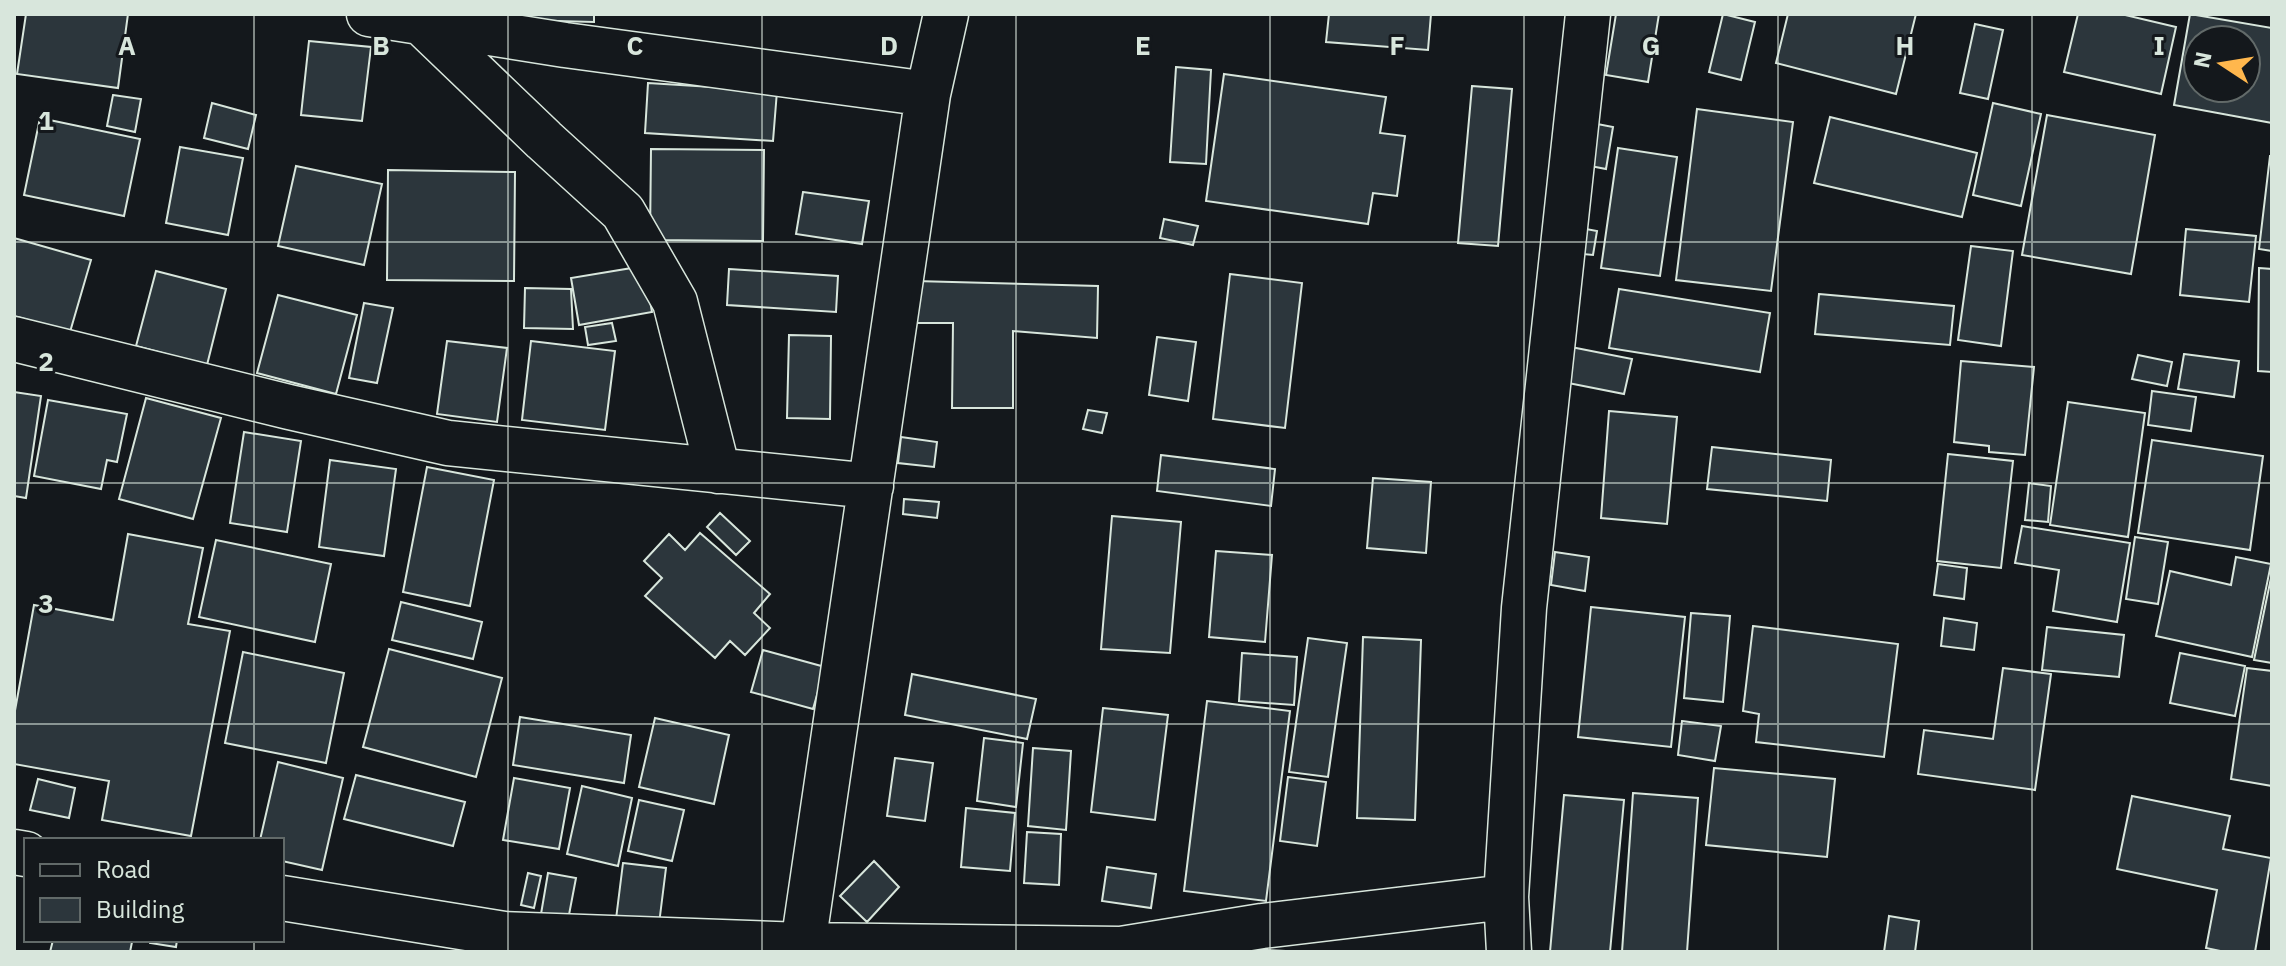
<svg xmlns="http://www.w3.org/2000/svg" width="2286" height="966" viewBox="0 0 2286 966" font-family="'IBM Plex Sans',sans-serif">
<rect width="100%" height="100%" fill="#14181c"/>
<path fill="#2c363c" stroke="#d8e6dc" stroke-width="2" fill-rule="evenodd" d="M26,14H128L118,88L17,74Z
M521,14H594V22L521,20Z
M1329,14H1431L1428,50L1326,42Z
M1616,14H1659L1648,82L1606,75Z
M1723,14L1755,22L1741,80L1709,72Z
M1788,14H1916L1896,94L1776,63Z
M2078,14H2121L2176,27L2161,94L2064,72Z
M2190,14L2272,28V123L2174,105ZM2198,40H2246V88H2198Z
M1975,24L2003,30L1988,99L1960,93Z
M309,41L371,47L362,121L301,115Z
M1176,67L1211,70L1206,164L1170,162Z
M1224,74L1386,97L1380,133L1405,136L1397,196L1373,193L1368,224L1206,201Z
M648,83L777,91L773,141L645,133Z
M1472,86L1512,89L1498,246L1458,243Z
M113,95L141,99L135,132L107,126Z
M212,103L256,115L248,149L204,138Z
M1993,103L2041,114L2021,206L1973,195Z
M1697,109L1793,122L1771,291L1676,280Z
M2047,115L2155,135L2131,274L2022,255Z
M1830,117L1977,153L1962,217L1814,183Z
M40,118L140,139L124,216L24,195Z
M1587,122L1613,127L1606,169L1580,164Z
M180,147L243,158L228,235L166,223Z
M1618,148L1677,157L1660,276L1601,268Z
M651,149L764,150L763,241L650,240Z
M2270,156H2272V251L2259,249Z
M296,166L382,184L364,265L278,246Z
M388,170L515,172L514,281L387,280Z
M803,192L869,201L862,244L796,234Z
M1164,219L1198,226L1193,245L1160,238Z
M1575,227L1597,231L1593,255L1572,253Z
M2186,229L2256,236L2249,302L2180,295Z
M14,238L91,260L70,332L14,316Z
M1971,246L2013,251L2001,346L1958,340Z
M644,266L652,312L579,325L571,278Z
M2259,268L2272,269V372L2258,371Z
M729,269L838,276L836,312L727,305Z
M156,271L226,289L207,365L136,346Z
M1230,274L1302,283L1285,428L1213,419Z
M915,281L1098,286L1097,338L1013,331V408H952L953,323H915Z
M525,288L571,289L573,329L524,328Z
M1619,289L1770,313L1760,372L1609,348Z
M1819,294L1954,306L1950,345L1815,334Z
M278,295L357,315L336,394L257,373Z
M364,303L393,308L377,383L349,378Z
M612,323L616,341L588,345L585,327Z
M789,335L831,336L830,419L787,418Z
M1157,337L1196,342L1188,401L1149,395Z
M447,341L507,348L497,422L437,414Z
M531,341L615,351L605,430L522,420Z
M1566,346L1632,359L1624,394L1558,381Z
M2184,354L2239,361L2234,397L2178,389Z
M2138,355L2172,362L2167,386L2132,379Z
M1961,361L2034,367L2025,455L1989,452V446L1954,442Z
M2152,391L2196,397L2191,431L2148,425Z
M14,392L41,396L26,498L14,496Z
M146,398L221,418L193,519L119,499Z
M48,400L127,414L117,462L107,460L101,489L34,476Z
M2068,402L2145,413L2128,537L2050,525Z
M1088,410L1107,413L1102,433L1083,429Z
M1609,411L1677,417L1667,524L1601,518Z
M244,432L301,441L287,532L230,523Z
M901,437L937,442L934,467L898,463Z
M2152,440L2263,456L2250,550L2138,533Z
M1712,447L1831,460L1827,501L1707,489Z
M1948,454L2013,461L2001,568L1937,561Z
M1161,455L1275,469L1271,506L1157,491Z
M330,460L396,469L384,556L319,547Z
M427,467L494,480L470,606L403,592Z
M1373,478L1431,482L1426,553L1367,548Z
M2029,483L2051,486L2048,522L2025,520Z
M904,499L939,502L937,518L903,514Z
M720,513L750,541L736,555L707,527Z
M1112,516L1181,522L1170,653L1101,649Z
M2022,526L2130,543L2117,622L2053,611L2059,570L2015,563Z
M700,533L770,594L754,613L770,628L745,655L730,641L715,658L645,596L662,578L644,561L669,534L685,550Z
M128,534L203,548L188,624L230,631L191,836L102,820L109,781L14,764V716L34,605L113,620Z
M2135,537L2168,542L2158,604L2126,599Z
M216,540L331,564L315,642L199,617Z
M1216,551L1272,555L1265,642L1209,637Z
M1555,552L1589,557L1585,591L1551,585Z
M2236,557L2271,564L2252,657L2156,636L2170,571L2231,585Z
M1938,564L1967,568L1964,599L1934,595Z
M2272,573V663L2254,660Z
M401,602L482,622L473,659L392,640Z
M1591,607L1685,617L1671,747L1578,737Z
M1691,613L1730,616L1723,702L1684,698Z
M1944,618L1977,623L1974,650L1941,646Z
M1753,626L1898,644L1884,757L1756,742L1759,714L1743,711Z
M2047,627L2124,635L2119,677L2042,670Z
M1363,637L1421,640L1415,820L1357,818Z
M1308,638L1347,643L1328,777L1289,772Z
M389,649L502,678L476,777L363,747Z
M763,650L825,667L813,709L751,692Z
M243,652L344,673L326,763L225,743Z
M1242,653L1297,657L1294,705L1239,701Z
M2180,653L2245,666L2235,716L2170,703Z
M2003,668L2051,674L2035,790L1918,774L1924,730L1993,739Z
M2247,668L2272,671V786L2231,779Z
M912,674L1036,699L1027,739L905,715Z
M1207,701L1290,711L1266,901L1184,891Z
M1103,708L1168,715L1155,820L1091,812Z
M520,717L631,735L624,783L513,765Z
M655,718L729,735L714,804L639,787Z
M1682,721L1721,726L1715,761L1678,755Z
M984,738L1023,743L1016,807L977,801Z
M1033,748L1071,751L1066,830L1028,826Z
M895,758L933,763L925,821L887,816Z
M278,762L343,778L322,870L282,861V840H260Z
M1714,768L1835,779L1827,857L1706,845Z
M356,775L465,802L453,846L344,819Z
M1288,777L1326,782L1317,846L1280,841Z
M514,778L570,788L559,849L503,840Z
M38,779L75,788L69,818L30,810Z
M582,786L632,798L618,866L567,854Z
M1633,793L1698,798L1687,952H1622Z
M1564,795L1624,800L1610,952H1550Z
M2132,796L2230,816L2223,849L2271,858L2255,952H2225L2206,948L2217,890L2117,869Z
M639,800L684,810L672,861L628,851Z
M966,808L1015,813L1010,871L961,867Z
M1027,832L1061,834L1059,885L1024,883Z
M874,861L899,887L867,922L840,896Z
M623,863L666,868L659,924L616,919Z
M1107,867L1156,874L1151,908L1102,901Z
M528,873L541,876L534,908L521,905Z
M548,873L576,878L568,920L541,914Z
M1889,916L1919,921L1915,952H1884Z
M53,940H123L132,942L130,952H50Z
M150,940H177L176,947L150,943Z
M1247,949L1307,952H1247Z"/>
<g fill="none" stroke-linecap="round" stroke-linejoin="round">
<defs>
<path id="minor" d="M369,14L565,45L928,94
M421,22L544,140L623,212L675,302L718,471
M14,339L289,407L448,443L871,486
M14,852L26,854
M282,898L504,934L803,945L1121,949L1262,926L1506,897
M803,945L928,94L946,14
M1509,952L1506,897L1524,608L1588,14"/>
</defs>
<use href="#minor" stroke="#d8e6dc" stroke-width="47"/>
<use href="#minor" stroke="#14181c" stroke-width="44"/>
</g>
<path fill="none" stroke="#d8e6dc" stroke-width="2" stroke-opacity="0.55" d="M254,14V840M508,14V952M762,14V952M1016,14V952M1270,14V952M1524,14V952M1778,14V952M2032,14V952M14,242H2272M14,483H2272M14,724H2272M254,940V952"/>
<g font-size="26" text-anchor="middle" font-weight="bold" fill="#d8e6dc" stroke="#14181c" stroke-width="6" stroke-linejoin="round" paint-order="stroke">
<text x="127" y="55">A</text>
<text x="381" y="55">B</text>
<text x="635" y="55">C</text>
<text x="889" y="55">D</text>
<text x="1143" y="55">E</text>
<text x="1397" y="55">F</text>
<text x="1651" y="55">G</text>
<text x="1905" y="55">H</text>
<text x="2159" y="55">I</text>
<text x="46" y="130">1</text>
<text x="46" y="371">2</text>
<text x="46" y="613">3</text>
</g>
<rect width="2286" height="966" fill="none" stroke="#d8e6dc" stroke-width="32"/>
<rect x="24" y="838" width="260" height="104" fill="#14181c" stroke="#626a69" stroke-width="2"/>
<rect x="40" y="864" width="40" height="12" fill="#14181c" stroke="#626a69" stroke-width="2"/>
<text x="96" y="878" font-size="24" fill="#d8e6dc">Road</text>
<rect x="40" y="898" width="40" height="24" fill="#2c363c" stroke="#626a69" stroke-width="2"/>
<text x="96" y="918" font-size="24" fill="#d8e6dc">Building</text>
<g transform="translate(2222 64) rotate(282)"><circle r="38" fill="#14181c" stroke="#626a69" stroke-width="2"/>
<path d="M0-6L14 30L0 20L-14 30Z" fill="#ffb74d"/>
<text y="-12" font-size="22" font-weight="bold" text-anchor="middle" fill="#d8e6dc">N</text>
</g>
</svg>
